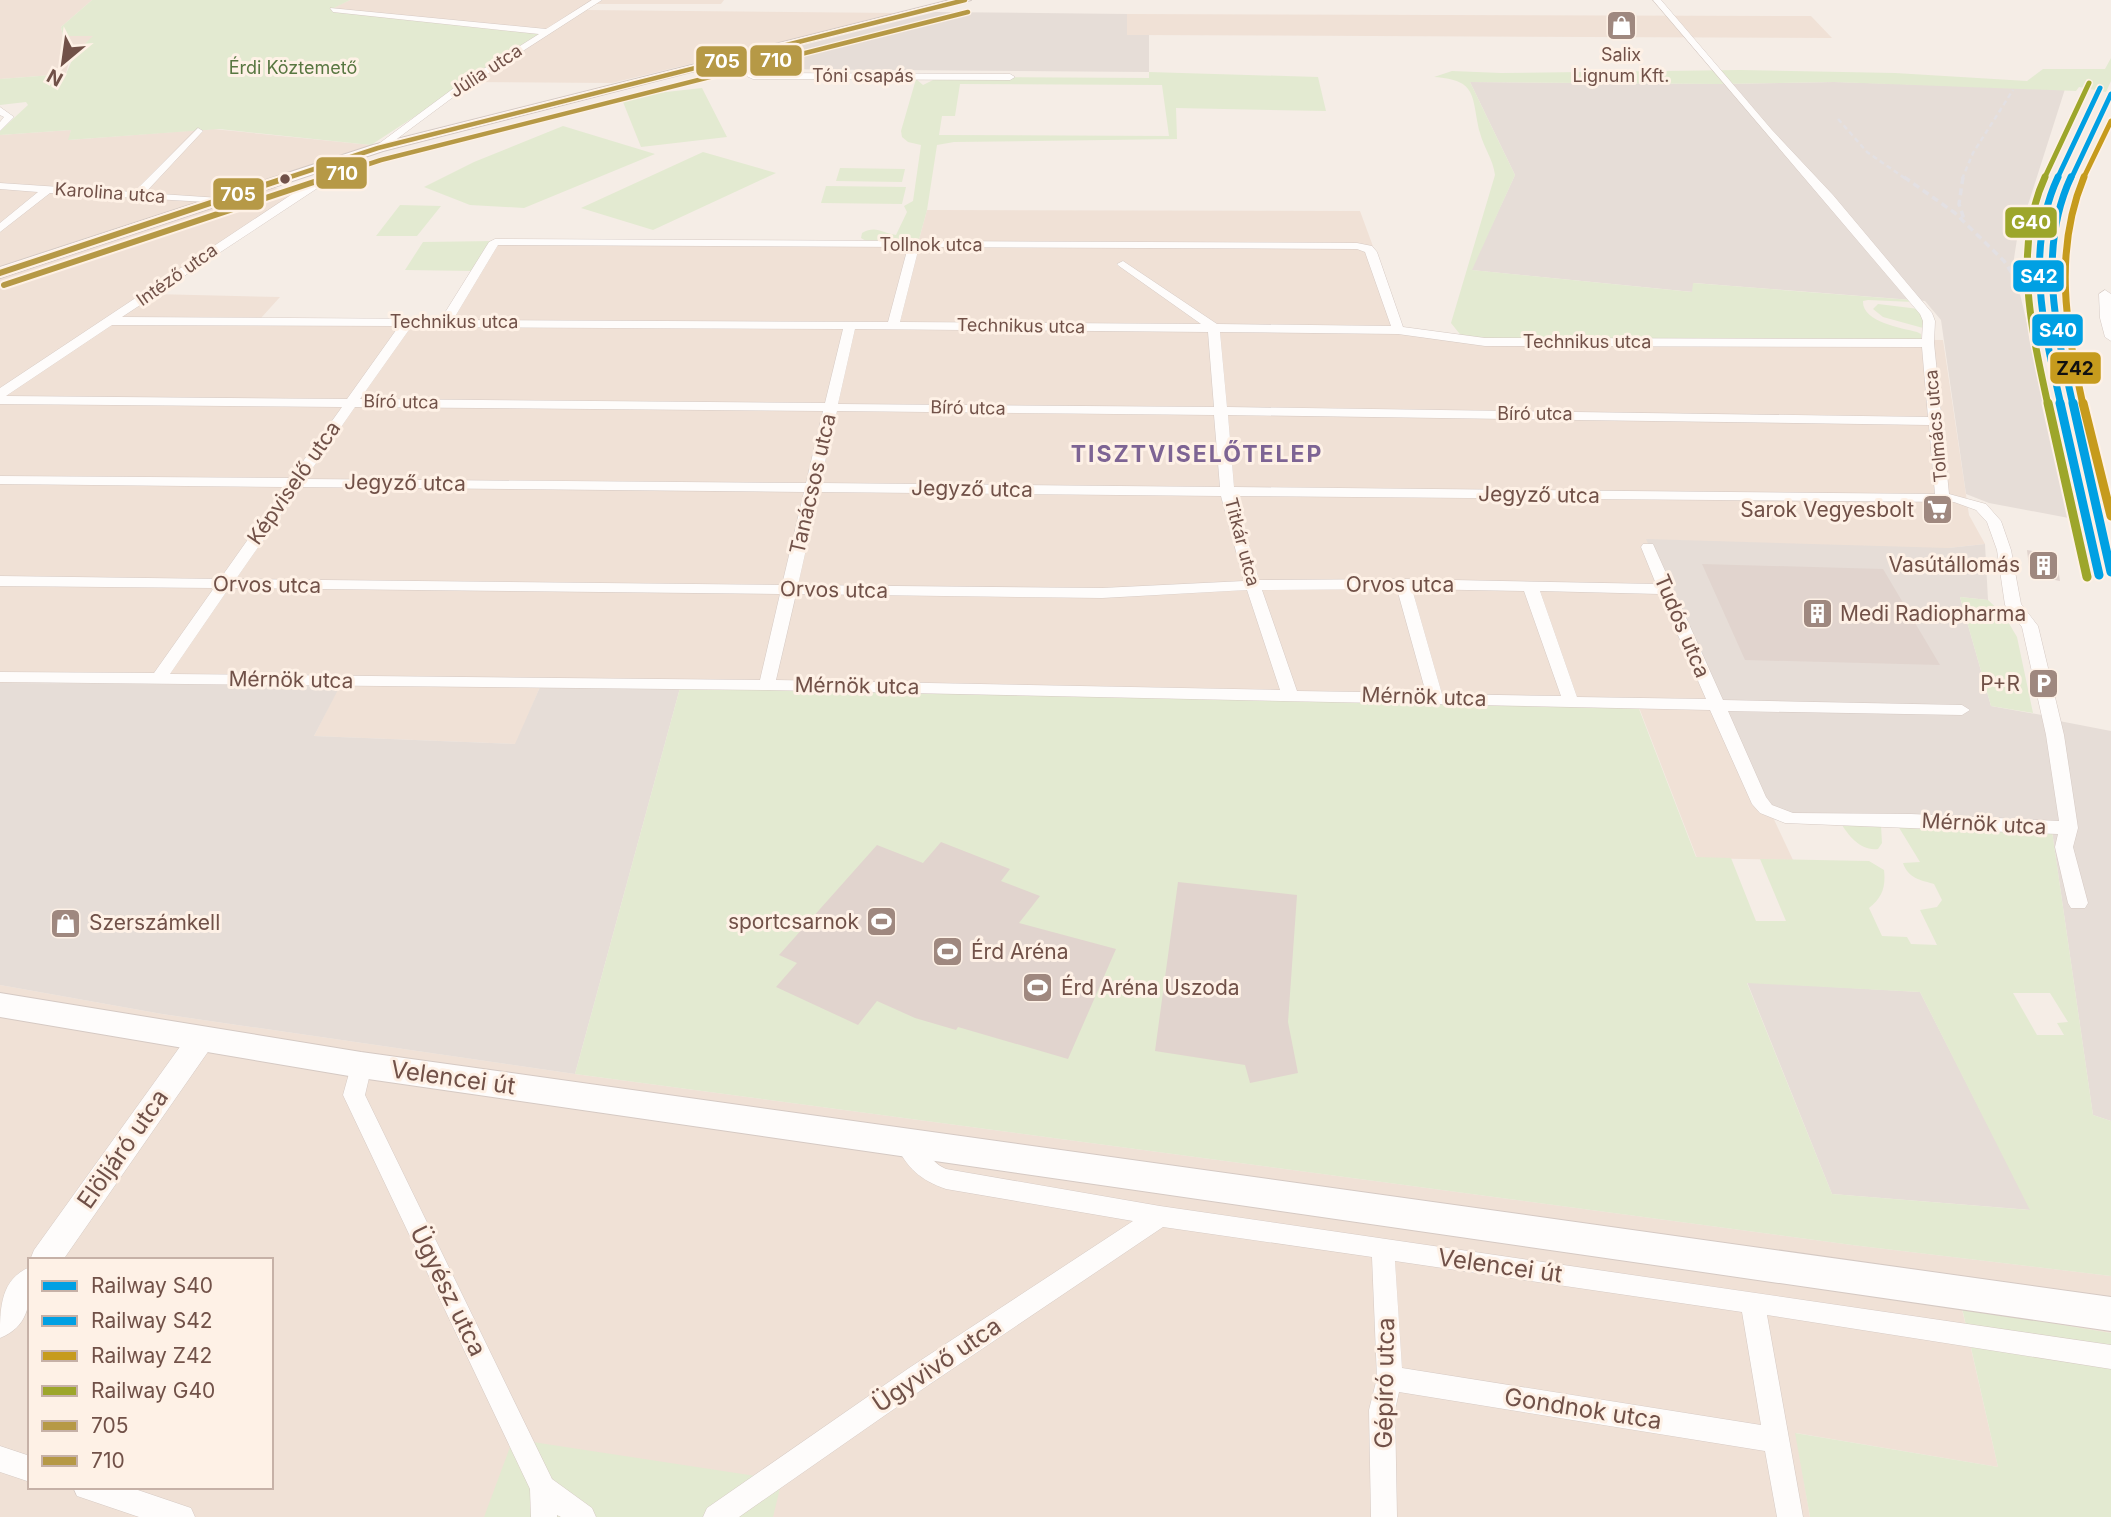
<svg xmlns="http://www.w3.org/2000/svg" width="2111" height="1517" viewBox="0 0 2111 1517" font-family="Inter,sans-serif">
<rect width="100%" height="100%" fill="#f5ede6"/>
<path fill="#f0e1d6" fill-rule="evenodd" d="M0,0H92L61,27L63,36H94L69,61L66,74L0,79Z
M350,0H724L721,4H595L586,10L900,13L612,83L463,82L328,10Z
M1127,14L1811,16L1832,38L1127,35Z
M213,129L371,145L259,182L298,196L153,294L280,297L261,318L442,320L494,241L918,243L927,210L1360,211L1403,328L1434,335L1943,340L1969,515L1985,544L1948,548L1722,709L1793,860L1697,858L1640,710L1636,708L540,687L516,744L314,736L340,684L0,683V135L71,130L69,140Z
M0,985L162,1014L575,1074L1852,1245L2111,1276V1333L1962,1309L1998,1467L1796,1433L1810,1517H0ZM30,1260H271V1487H30Z"/>
<path fill="#e6ddd7" d="M935,12L1127,14V35H1149V72L748,69L736,62Z
M1470,82L1718,84L1834,82L2065,89L2017,239L2013,265L2074,519L1989,503L1966,494L1941,320L1925,301L1694,283L1693,292L1471,270L1515,175Z
M1646,539L1948,548L1985,544L1988,600L1960,597L1991,706L2053,717L2054,720L2111,731V1121L2093,1115L2052,831L1775,820Z
M0,683L341,684L314,736L515,744L540,687L680,688L575,1074L162,1014L0,985Z
M1747,982L1920,992L2031,1210L1832,1194Z"/>
<path fill="#e3ead1" fill-rule="evenodd" d="M92,0H350L330,10L543,33L371,145L219,129L68,140L71,130L0,135V131L28,105L26,102L0,105V79L66,74L75,53L93,36H63L61,27Z
M2111,58V81L2106,92L2079,87L2076,91L1834,82L1718,84L1470,82L1515,175L1472,270L1692,292L1693,283L1911,300L1913,302L1868,300L1863,301C1862,322 1901,328 1917,332L1921,334V341L1463,338L1451,323L1495,175C1493,159 1484,148 1480,133C1471,97 1479,80 1434,77L1452,71L1501,73L1740,70L1895,73L2027,81L2043,69H2105Z
M1149,72L1318,77L1326,111L1176,108L1177,139L954,142L937,145L927,210L918,243L866,241L861,238L862,233C876,225 882,233 896,235L907,212L904,206L913,201L921,145L908,142L902,137L901,131L916,79L923,85L933,80L956,77L1149,78ZM960,84L1162,85L1169,136L939,135L942,116H955Z
M702,88L727,137L641,147L621,97Z
M563,126L655,154L524,208L470,205L424,187L474,162Z
M703,152L776,173L653,230L581,208Z
M840,168L905,169L902,182L836,181Z
M826,186L906,187L902,204L821,203Z
M400,205L441,206L417,236H376Z
M494,241L474,271L405,270L423,242Z
M1878,304L1919,309L1923,320V328L1883,317L1873,309Z
M1960,597L1988,600L2004,615L2017,637L2033,713L1991,706Z
M680,688L1636,708L1639,709L1696,857L1731,858L1756,921H1786L1760,859L1869,861L1884,870C1886,887 1882,898 1869,908L1882,936L1907,937L1911,944L1937,945L1920,910L1937,907L1942,900L1934,884C1920,880 1908,878 1903,863L1920,862L1898,826H1881L1882,843L1878,849C1860,851 1849,836 1840,822L2052,831L2093,1115L2111,1121V1276L1852,1245L575,1074ZM1747,983L1920,992L2030,1210L1832,1194ZM2013,993H2050L2068,1022L2057,1023L2064,1035H2037Z
M1962,1308L2111,1333V1517H1810L1795,1433L1998,1467Z
M513,1439L782,1480L773,1517H484Z"/>
<path fill="#e1d4ce" d="M2027,550L2056,555L2060,581L2030,575Z
M1702,564L1883,569L1940,665L1745,660Z
M941,842L1010,869L1001,881L1040,896L1019,923L1116,949L1068,1059L958,1027L956,1030L915,1018L877,1001L858,1025L776,987L797,963L779,955L877,845L923,863Z
M1178,882L1297,895L1288,1022L1298,1073L1250,1083L1245,1065L1155,1051Z"/>
<g fill="none" stroke-linecap="round" stroke-linejoin="round">
<defs>
<path id="minor" d="M592,0H602L464,89L382,150L373,148L458,85L539,34L333,12L330,8L546,29Z
M1653,0H1661L1772,130L1833,195L1932,313L1935,321L1934,343L1949,494L1986,504L2001,521L2011,550L2021,604L2038,626L2064,735L2078,828L2073,847L2088,903L2085,908H2071L2068,903L2055,847L2058,834L1785,823L1760,813L1752,804L1710,710L767,690L0,682V672L154,673L214,588L0,586V576L220,579L285,487L0,484V476L291,478L342,407L0,404V388L354,153L359,156L354,164L122,317L441,319L489,242L495,239L1357,243L1372,246L1377,252L1403,327L1485,338L1922,339L1923,321L1920,314ZM498,245L908,247L888,322L453,320ZM919,247L1357,249L1365,252L1391,326L1217,324L1123,261L1117,264L1119,266L1201,324L900,322ZM112,325L399,326L347,399L6,396ZM411,327L843,329L825,403L360,399ZM855,329L1208,332L1214,407L838,404ZM1220,332L1398,334L1485,346L1922,347L1928,417L1227,407ZM355,407L823,411L806,483L305,479ZM837,411L1214,415L1220,487L820,483ZM1228,415L1929,425L1935,494L1234,487ZM300,487L804,492L782,585L236,579ZM819,492L1221,496L1244,581L1102,588L798,585ZM1235,496L1954,502L1976,510L1987,522L1997,550L2005,605L2022,627L2046,735L2059,821L1911,814L1793,813L1772,805L1766,797L1728,711L1962,715L1970,710L1962,705L1723,700L1653,544H1643L1641,547L1656,584L1403,579L1259,580ZM229,588L780,594L760,680L170,674ZM1397,589L1426,693L1297,691L1262,590ZM1412,589L1524,591L1561,696L1442,694ZM1247,590L1280,690L776,680L796,594L1102,598ZM1540,591L1660,594L1706,699L1577,697Z
M719,57L755,73L1010,74L1015,77L1010,80L753,79L716,62L715,60Z
M0,107L14,117L0,131V122L4,117L0,115Z
M198,128L203,131L201,133L145,193L220,198L225,201L224,203L50,193L0,232V223L38,192L0,189V183L134,192Z
M2105,290L2111,294V341L2105,337L2100,318L2099,294Z
M361,1056L369,1059L372,1065L365,1095L552,1479L592,1508L596,1517H561L557,1515V1517H531L530,1489L343,1095L353,1059Z
M906,1134C922,1139 927,1161 946,1169L1160,1206L2111,1345V1369L1767,1315L1803,1517H1777L1765,1451L1399,1392L1395,1410L1397,1517H1371L1369,1410L1377,1378L1372,1257L1163,1227L927,1386L739,1517H703L707,1508L909,1368L1133,1221L946,1189C920,1180 907,1168 895,1143L898,1136ZM1395,1261L1742,1312L1761,1425L1402,1368Z
M0,1446L30,1456V1482L0,1472Z
M73,1487H129L191,1508L195,1517H139L77,1496Z"/>
<path id="tertiary" d="M202,1027L212,1030L216,1038L212,1046L63,1260H30L34,1250L192,1030Z
M30,1267C30,1296 33,1325 0,1338C0,1309 0,1279 30,1267Z"/>
<path id="secondary" d="M950,0H971L383,151L0,278V267L373,145Z
M0,993L361,1052L2111,1297V1331L361,1078L0,1017Z"/>
</defs>
<use href="#minor" stroke="#d6cac4" stroke-width="1"/>
<use href="#tertiary" stroke="#d6cac4" stroke-width="1"/>
<use href="#secondary" stroke="#d5c9c3" stroke-width="2"/>
<use href="#minor" fill="#fefcfb" fill-rule="evenodd"/>
<use href="#tertiary" fill="#fefcfb" fill-rule="evenodd"/>
<use href="#secondary" fill="#fefcfb" fill-rule="evenodd"/>
<path stroke="#e3e0e3" stroke-width="2.5" stroke-dasharray="5 3.5" stroke-linecap="butt" d="M1838,119L1867,152L1906,179
M1962,179L1973,153L2013,90"/>
<path stroke="#e3e0e3" stroke-width="3.5" stroke-dasharray="7 4.5" stroke-linecap="butt" d="M1904,177L1955,213L2004,261L2029,299
M1963,177L1959,204L1964,219"/>
<defs>
<path id="bus-1-far1" d="M284,179L378,148L965,0"/>
<path id="bus-1" d="M0,273L289,177"/>
<path id="bus-2-far1" d="M323,179L381,160L968,12"/>
<path id="bus-2" d="M4,285L329,177"/>
</defs>
<use href="#bus-1-far1" stroke="#fef1e6" stroke-width="7"/>
<use href="#bus-1" stroke="#fef1e6" stroke-width="10"/>
<use href="#bus-2-far1" stroke="#fef1e6" stroke-width="7"/>
<use href="#bus-2" stroke="#fef1e6" stroke-width="10"/>
<use href="#bus-1-far1" stroke="#b69946" stroke-width="4.5"/>
<use href="#bus-1" stroke="#b69946" stroke-width="6"/>
<use href="#bus-2-far1" stroke="#b69946" stroke-width="4.5"/>
<use href="#bus-2" stroke="#b69946" stroke-width="6"/>
<defs>
<path id="rail-1-far2" d="M2071,179L2111,94"/>
<path id="rail-1-far1" d="M2071,177C2037,250 2056,330 2073,405"/>
<path id="rail-1" d="M2073,403L2111,572"/>
<path id="rail-2-far2" d="M2057,179L2100,88"/>
<path id="rail-2-far1" d="M2058,177C2024,250 2044,331 2061,405"/>
<path id="rail-2" d="M2060,403L2099,575"/>
<path id="rail-3-far2" d="M2083,179L2111,121"/>
<path id="rail-3-far1" d="M2083,405C2066,328 2053,252 2084,177"/>
<path id="rail-3" d="M2083,403L2111,516"/>
<path id="rail-4-far2" d="M2044,179L2089,83"/>
<path id="rail-4-far1" d="M2045,177C2012,249 2032,332 2048,405"/>
<path id="rail-4" d="M2048,403L2087,577"/>
</defs>
<use href="#rail-1-far2" stroke="#fef1e6" stroke-width="8"/>
<use href="#rail-1-far1" stroke="#fef1e6" stroke-width="10"/>
<use href="#rail-1" stroke="#fef1e6" stroke-width="13"/>
<use href="#rail-2-far2" stroke="#fef1e6" stroke-width="8"/>
<use href="#rail-2-far1" stroke="#fef1e6" stroke-width="10"/>
<use href="#rail-2" stroke="#fef1e6" stroke-width="13"/>
<use href="#rail-3-far2" stroke="#fef1e6" stroke-width="8"/>
<use href="#rail-3-far1" stroke="#fef1e6" stroke-width="10"/>
<use href="#rail-3" stroke="#fef1e6" stroke-width="13"/>
<use href="#rail-4-far2" stroke="#fef1e6" stroke-width="8"/>
<use href="#rail-4-far1" stroke="#fef1e6" stroke-width="10"/>
<use href="#rail-4" stroke="#fef1e6" stroke-width="13"/>
<use href="#rail-1-far2" stroke="#00a0e3" stroke-width="5"/>
<use href="#rail-1-far1" stroke="#00a0e3" stroke-width="7"/>
<use href="#rail-1" stroke="#00a0e3" stroke-width="9"/>
<use href="#rail-2-far2" stroke="#00a0e3" stroke-width="5"/>
<use href="#rail-2-far1" stroke="#00a0e3" stroke-width="7"/>
<use href="#rail-2" stroke="#00a0e3" stroke-width="9"/>
<use href="#rail-3-far2" stroke="#c69b1d" stroke-width="5"/>
<use href="#rail-3-far1" stroke="#c69b1d" stroke-width="7"/>
<use href="#rail-3" stroke="#c69b1d" stroke-width="9"/>
<use href="#rail-4-far2" stroke="#9da62b" stroke-width="5"/>
<use href="#rail-4-far1" stroke="#9da62b" stroke-width="7"/>
<use href="#rail-4" stroke="#9da62b" stroke-width="9"/>
</g>
<defs>
<symbol id="shop-square" viewBox="-11 -11 22 22"><rect x="-9" y="-9" width="18" height="18" rx="4" fill="#9f887f" stroke="#fef1e6"/><path d="M-5-2.5h2.3a2.7 3.5 0 0 1 5.4 0H5L5.5 6h-11ZM-1.5-2.5h3a1.5 2.3 0 0 0-3 0Z" fill="#fff"/></symbol>
<symbol id="supermarket-square" viewBox="-11 -11 22 22"><rect x="-9" y="-9" width="18" height="18" rx="4" fill="#9f887f" stroke="#fef1e6"/><path d="M-6-5.5h2.5l.6 2H6L4.5 2H-2.5L-4.4-4H-6ZM-1.5 3.2a1.3 1.3 0 1 0 .1 0ZM3 3.2a1.3 1.3 0 1 0 .1 0Z" fill="#fff"/></symbol>
<symbol id="building-square" viewBox="-11 -11 22 22"><rect x="-9" y="-9" width="18" height="18" rx="4" fill="#9f887f" stroke="#fef1e6"/><path d="M-4-6H4V6H1V3H-1V6H-4ZM-2.5-4.3h1.7v1.8h-1.7ZM.8-4.3h1.7v1.8H.8ZM-2.5-1h1.7V.8h-1.7ZM.8-1h1.7V.8H.8Z" fill="#fff"/></symbol>
<symbol id="parking-square" viewBox="-11 -11 22 22"><rect x="-9" y="-9" width="18" height="18" rx="4" fill="#9f887f" stroke="#fef1e6"/><path d="M-3.5-5.5H1a3.5 3.5 0 0 1 0 7H-1V5.5H-3.5ZM-1-3.4V-.6H.8a1.4 1.4 0 0 0 0-2.8Z" fill="#fff"/></symbol>
<symbol id="stadium-square" viewBox="-11 -11 22 22"><rect x="-9" y="-9" width="18" height="18" rx="4" fill="#9f887f" stroke="#fef1e6"/><path d="M0-5a6.5 5 0 1 0 0 10a6.5 5 0 1 0 0-10ZM-3.5-1.8h7v3.6h-7Z" fill="#fff"/></symbol>
</defs>
<g fill-rule="evenodd">
<use href="#shop-square" x="1604" y="8" width="35" height="35"/>
<use href="#supermarket-square" x="1920" y="492" width="35" height="35"/>
<use href="#building-square" x="2026" y="548" width="35" height="35"/>
<use href="#building-square" x="1800" y="596" width="35" height="35"/>
<use href="#parking-square" x="2026" y="666" width="35" height="35"/>
<use href="#stadium-square" x="864" y="904" width="35" height="35"/>
<use href="#shop-square" x="48" y="906" width="35" height="35"/>
<use href="#stadium-square" x="930" y="934" width="35" height="35"/>
<use href="#stadium-square" x="1020" y="970" width="35" height="35"/>
</g>
<circle fill="#715148" stroke="#fef1e6" stroke-width="2.5" cx="285" cy="179" r="6"/>
<g text-anchor="middle" stroke-width="6" stroke-linejoin="round" paint-order="stroke">
<g font-size="18" fill="#715148" stroke="#fef1e6">
<text x="1621" y="61">Salix<tspan x="1621" dy="21">Lignum Kft.</tspan></text>
</g>
<g font-size="18" fill="#587741" stroke="#fef1e6">
<text x="293" y="74">Érdi Köztemető</text>
</g>
<g font-size="18" fill="#715148" stroke="#fef1e6">
<text transform="translate(486 71) rotate(-33)" y="6">Júlia utca</text>
<text x="863" y="82">Tóni csapás</text>
<text transform="translate(110 193) rotate(4)" y="6">Karolina utca</text>
<text x="931" y="251">Tollnok utca</text>
<text transform="translate(177 275) rotate(-35)" y="6">Intéző utca</text>
<text x="454" y="328">Technikus utca</text>
<text transform="translate(1021 326) rotate(1)" y="6">Technikus utca</text>
<text x="1587" y="348">Technikus utca</text>
<text transform="translate(401 402) rotate(1)" y="6">Bíró utca</text>
<text transform="translate(968 408) rotate(1)" y="6">Bíró utca</text>
<text x="1535" y="420">Bíró utca</text>
<text transform="translate(1936 426) rotate(-95)" y="6">Tolmács utca</text>
<text transform="translate(1242 542) rotate(75)" y="6">Titkár utca</text>
</g>
<g font-size="21" fill="#715148" stroke="#fef1e6">
<text transform="translate(294 483) rotate(-55)" y="7">Képviselő utca</text>
<text transform="translate(405 483) rotate(1)" y="7">Jegyző utca</text>
<text transform="translate(813 484) rotate(-77)" y="7">Tanácsos utca</text>
<text transform="translate(972 489) rotate(1)" y="7">Jegyző utca</text>
<text transform="translate(1539 495) rotate(1)" y="7">Jegyző utca</text>
<text transform="translate(267 585) rotate(1)" y="7">Orvos utca</text>
<text x="1400" y="592">Orvos utca</text>
<text transform="translate(834 590) rotate(1)" y="7">Orvos utca</text>
<text transform="translate(1682 626) rotate(67)" y="7">Tudós utca</text>
<text transform="translate(291 680) rotate(1)" y="7">Mérnök utca</text>
<text transform="translate(857 686) rotate(1)" y="7">Mérnök utca</text>
<text transform="translate(1424 697) rotate(2)" y="7">Mérnök utca</text>
<text transform="translate(1984 824) rotate(3)" y="7">Mérnök utca</text>
</g>
<g font-size="21" fill="#715148" stroke="#fef1e6" text-anchor="end">
<text x="1914" y="517">Sarok Vegyesbolt</text>
<text x="2020" y="572">Vasútállomás</text>
<text x="1840" y="621" text-anchor="start">Medi Radiopharma</text>
<text x="2020" y="691">P+R</text>
<text x="859" y="929">sportcsarnok</text>
<text x="89" y="930" text-anchor="start">Szerszámkell</text>
<text x="971" y="959" text-anchor="start">Érd Aréna</text>
<text x="1061" y="995" text-anchor="start">Érd Aréna Uszoda</text>
</g>
<g font-size="23" font-weight="bold" letter-spacing="2" fill="#7d6494" stroke="#fef1e6">
<text x="1197" y="462">TISZTVISELŐTELEP</text>
</g>
<g font-size="24" fill="#715148" stroke="#fef1e6">
<text transform="translate(453 1078) rotate(8)" y="8">Velencei út</text>
<text transform="translate(123 1149) rotate(-55)" y="8">Elöljáró utca</text>
<text transform="translate(1500 1266) rotate(8)" y="8">Velencei út</text>
<text transform="translate(448 1291) rotate(64)" y="8">Ügyész utca</text>
<text transform="translate(937 1365) rotate(-34)" y="8">Ügyvivő utca</text>
<text transform="translate(1385 1383) rotate(-89)" y="8">Gépíró utca</text>
<text transform="translate(1583 1409) rotate(9)" y="8">Gondnok utca</text>
</g>
</g>
<g stroke="#fef1e6" stroke-width="2.5">
<rect x="749" y="44" width="54" height="33" rx="7" fill="#b69946"/>
<rect x="695" y="45" width="53" height="33" rx="7" fill="#b69946"/>
<rect x="315" y="156" width="53" height="34" rx="7" fill="#b69946"/>
<rect x="212" y="177" width="53" height="34" rx="7" fill="#b69946"/>
<rect x="2004" y="206" width="54" height="33" rx="7" fill="#9da62b"/>
<rect x="2012" y="259" width="53" height="34" rx="7" fill="#00a0e3"/>
<rect x="2031" y="313" width="53" height="34" rx="7" fill="#00a0e3"/>
<rect x="2049" y="351" width="53" height="34" rx="7" fill="#c69b1d"/>
</g>
<g font-size="19" text-anchor="middle" font-weight="bold" fill="#fff">
<text x="776" y="67">710</text>
<text x="722" y="68">705</text>
<text x="342" y="180">710</text>
<text x="238" y="201">705</text>
<text x="2031" y="229">G40</text>
<text x="2039" y="283">S42</text>
<text x="2058" y="337">S40</text>
</g>
<g font-size="19" text-anchor="middle" font-weight="bold" fill="#111">
<text x="2075" y="375">Z42</text>
</g>
<rect x="28" y="1258" width="245" height="231" fill="#fef1e6" stroke="#c6b1a7" stroke-width="2"/>
<rect x="42" y="1281" width="35" height="10" fill="#00a0e3" stroke="#c6b1a7" stroke-width="2"/>
<text x="91" y="1293" font-size="21" fill="#715148">Railway S40</text>
<rect x="42" y="1316" width="35" height="10" fill="#00a0e3" stroke="#c6b1a7" stroke-width="2"/>
<text x="91" y="1328" font-size="21" fill="#715148">Railway S42</text>
<rect x="42" y="1351" width="35" height="10" fill="#c69b1d" stroke="#c6b1a7" stroke-width="2"/>
<text x="91" y="1363" font-size="21" fill="#715148">Railway Z42</text>
<rect x="42" y="1386" width="35" height="10" fill="#9da62b" stroke="#c6b1a7" stroke-width="2"/>
<text x="91" y="1398" font-size="21" fill="#715148">Railway G40</text>
<rect x="42" y="1421" width="35" height="10" fill="#b69946" stroke="#c6b1a7" stroke-width="2"/>
<text x="91" y="1433" font-size="21" fill="#715148">705</text>
<rect x="42" y="1456" width="35" height="10" fill="#b69946" stroke="#c6b1a7" stroke-width="2"/>
<text x="91" y="1468" font-size="21" fill="#715148">710</text>
<g transform="translate(63 63) rotate(209)" stroke="#fef1e6" stroke-width="5" paint-order="stroke">
<path d="M0-5L12 26L0 18L-12 26Z" fill="#715148"/>
<text y="-10" font-size="19" font-weight="bold" text-anchor="middle" fill="#715148">N</text>
</g>
</svg>
